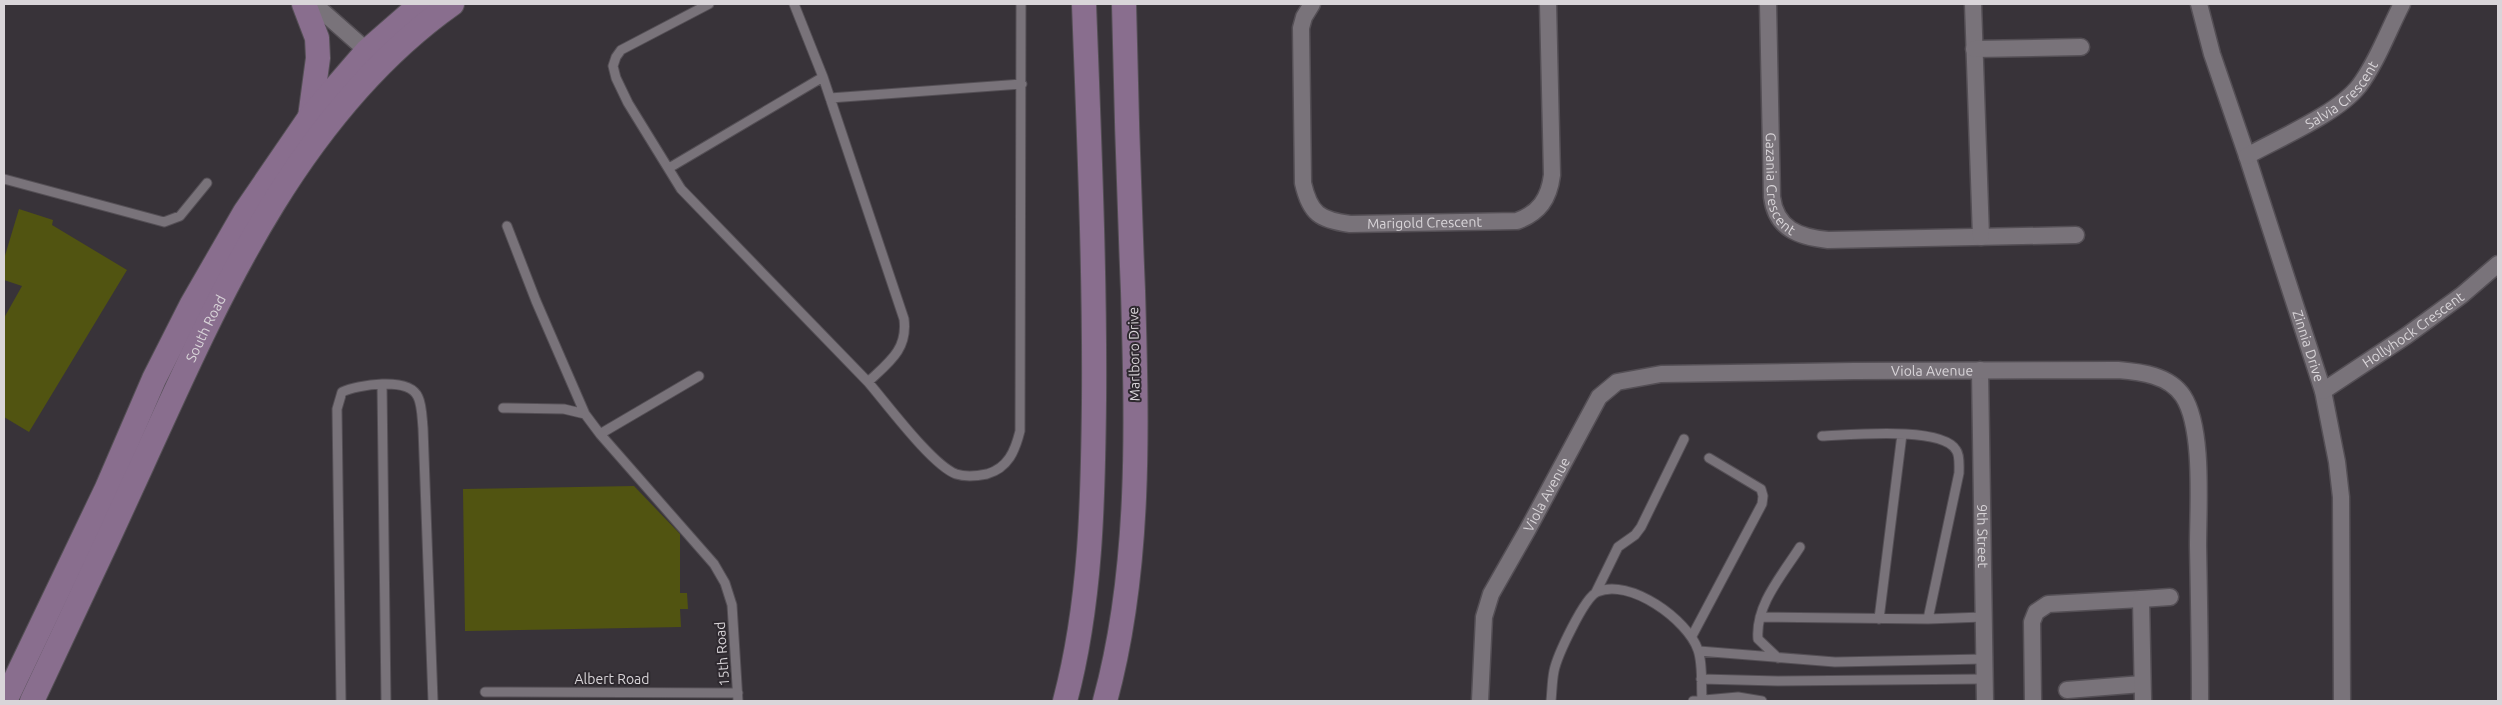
<svg xmlns="http://www.w3.org/2000/svg" width="2502" height="705" viewBox="0 0 2502 705" font-family="Ubuntu,sans-serif">
<rect width="100%" height="100%" fill="#383339"/>
<path fill="#515411" d="M19,209L53,220L52,225L127,270L29,432L4,417V318L22,286L4,280V259Z
M634,486L680,534V593H687L688,609H680L681,627L465,631L463,489Z"/>
<g fill="none" stroke-linecap="round" stroke-linejoin="round">
<defs>
<path id="lane" d="M709,4L621,50L616,57L613,66L616,78L628,103L681,189L868,382
M794,4L823,77L904,319C908,350 888,363 868,382C887,404 932,465 956,474C965,477 977,476 987,474C1008,468 1015,451 1020,431L1021,4
M830,98L1022,84
M669,168L823,77
M4,179L164,222L180,216L207,183
M507,226L536,301L585,414
M382,385L386,701
M503,408L564,409L585,414L600,434L714,564L725,583L732,605L738,701
M600,434L699,376
M1822,436C1850,435 1942,426 1956,450C1960,455 1959,466 1959,473L1928,619
M1596,592L1618,547L1635,535L1641,527L1684,439
M1760,617L1928,619L1983,617
M1879,619L1902,434
M1692,636L1762,504L1763,496L1761,489L1709,458
M1699,651L1835,662L1984,659
M1778,658L1758,639C1755,605 1783,574 1800,547
M1701,679L1778,681L1985,679
M485,692L738,693
M341,701L337,409L342,392C357,385 409,376 418,397C422,405 422,418 423,428L433,701
M1551,701C1552,691 1552,681 1554,671C1557,656 1584,598 1597,592C1629,577 1688,620 1698,650C1703,664 1701,684 1702,699
M1693,701L1738,697L1762,701"/>
<g id="street">
<path d="M314,4L374,57"/>
<path id="s1" d="M1312,4L1304,17L1301,28L1303,183C1310,214 1320,220 1350,224L1517,221C1539,213 1549,199 1552,175L1548,4"/>
<path id="s2" d="M1768,4L1772,197C1776,229 1799,237 1828,240L2076,235"/>
<path d="M1973,4L1981,237"/>
<path id="s3" d="M2199,4L2212,54L2247,156L2323,391L2337,462L2341,497L2342,701"/>
<path d="M1974,49L2081,47"/>
<path id="s4" d="M2247,156C2279,138 2337,114 2359,86C2377,62 2388,31 2402,4"/>
<path id="s5" d="M1980,370L1985,701"/>
<path id="s6" d="M2323,391L2406,336L2462,295L2498,264"/>
<path d="M2067,690L2142,684"/>
<path id="s7" d="M1480,701L1484,617L1491,594L1528,529L1599,397L1617,382L1661,374L1854,371L2118,370C2141,372 2169,375 2183,396C2204,428 2198,507 2198,546C2199,597 2200,649 2200,701"/>
<path d="M2033,701L2032,622L2036,612L2048,604L2141,599"/>
<path d="M2143,701L2141,599L2170,597"/>
</g>
<g id="secondary">
<path d="M304,4L317,38L318,58L310,117"/>
<path d="M5,701L107,488L154,379L192,304L245,212L310,117L367,51L421,4"/>
<path id="s8" d="M32,701C69,623 106,544 142,465C218,298 298,113 452,4"/>
<path d="M1065,701C1091,603 1093,501 1094,401C1095,269 1089,136 1084,4"/>
<path d="M1105,701C1141,569 1137,427 1133,291C1129,195 1126,100 1124,4"/>
</g>
</defs>
<use href="#lane" stroke="#544f55" stroke-width="11"/>
<use href="#street" stroke="#544f55" stroke-width="19"/>
<use href="#secondary" stroke="#544f55" stroke-width="26"/>
<use href="#lane" stroke="#79737a" stroke-width="9"/>
<use href="#street" stroke="#79737a" stroke-width="16"/>
<use href="#secondary" stroke="#896e8e" stroke-width="24"/>
</g>
<g text-anchor="middle" stroke-width="4" stroke-linejoin="round" paint-order="stroke">
<g font-size="14" fill="#d9d5d9" stroke="#2e292f">
<text dy="5" stroke="none"><textPath href="#s4" startOffset="114">Salvia Crescent</textPath></text>
<text dy="5" stroke="none"><textPath href="#s2" startOffset="182">Gazania Crescent</textPath></text>
<text dy="5" stroke="none"><textPath href="#s1" startOffset="325">Marigold Crescent</textPath></text>
<text dy="5" stroke="none"><textPath href="#s8" startOffset="411">South Road</textPath></text>
<text dy="5" stroke="none"><textPath href="#s6" startOffset="109">Hollyhock Crescent</textPath></text>
<text dy="5" stroke="none"><textPath href="#s3" startOffset="359">Zinnia Drive</textPath></text>
<text transform="translate(1134 354) rotate(-91)" y="5">Marlboro Drive</text>
<text dy="5" stroke="none"><textPath href="#s7" startOffset="672">Viola Avenue</textPath></text>
<text dy="5" stroke="none"><textPath href="#s7" startOffset="222">Viola Avenue</textPath></text>
<text dy="5" stroke="none"><textPath href="#s5" startOffset="166">9th Street</textPath></text>
<text transform="translate(722 654) rotate(-94)" y="5">15th Road</text>
<text x="612" y="684">Albert Road</text>
</g>
</g>
<rect width="2502" height="705" fill="none" stroke="#d9d5d9" stroke-width="10"/>
</svg>
